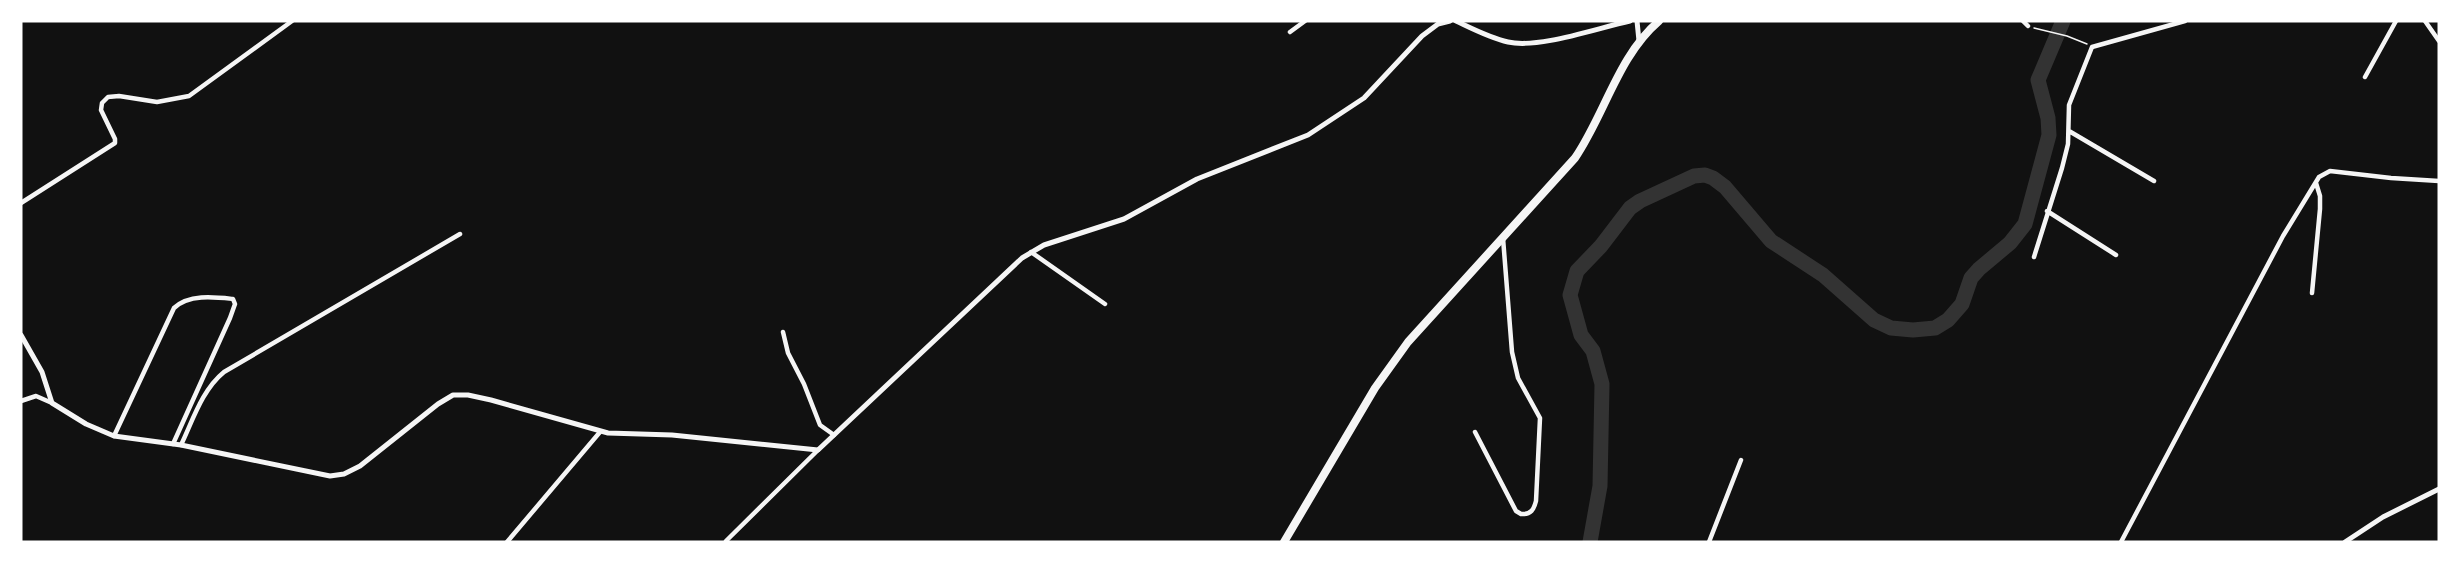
<svg xmlns="http://www.w3.org/2000/svg" width="2460" height="563" viewBox="0 0 2460 563" font-family="Commissioner,sans-serif">
<rect width="100%" height="100%" fill="#111"/>
<g fill="none" stroke-linecap="round" stroke-linejoin="round">
<path stroke="#333" stroke-width="15" d="M1590,542L1600,486L1602,384L1593,351L1581,335L1570,295L1577,271L1601,246L1630,208L1640,201L1694,176L1705,175L1713,178L1725,187L1771,241L1823,275L1874,320L1891,328L1913,330L1935,328L1948,320L1962,304L1971,278L1979,269L2010,243L2025,224L2049,135L2048,118L2038,80L2063,21"/>
<path stroke="#f5f5f5" stroke-width="1.5" d="M2034,28L2067,36L2087,44"/>
<path stroke="#f5f5f5" stroke-width="4.5" d="M2023,21L2028,26
M2425,21L2439,41
M1290,32L1305,21
M2365,77L2396,21
M2069,131L2154,181
M21,203L115,143V139L101,110L102,103L108,97L119,96L157,102L189,96L292,21
M2047,211L2116,255
M1031,252L1105,304
M2034,257L2062,168L2068,144L2069,105L2092,47L2185,21
M2312,293L2320,209V196L2316,183
M783,332L788,353L804,384L820,425L834,435
M21,401L36,396L52,403
M1475,432L1516,511L1521,514C1531,515 1534,509 1536,501L1540,418L1518,378L1512,352L1503,238
M114,436L174,308C189,294 214,297 233,299L235,304L230,318L173,444
M181,445C193,420 202,390 224,372L460,234
M726,541L818,450
M507,542L600,432
M1709,542L1741,460
M2121,542L2283,236L2319,177L2330,171L2391,178L2439,181"/>
<path stroke="#f5f5f5" stroke-width="5" d="M1456,21C1473,29 1490,38 1508,42C1539,49 1597,28 1630,21
M1637,21L1639,41
M21,335L42,372L52,403L86,424L114,436L181,445L330,476L344,474L360,466L438,404L453,395H468L491,400L608,433L672,435L818,450L1022,258L1044,245L1124,219L1197,179L1308,135L1364,98L1422,36L1438,24L1450,21
M2345,542L2383,517L2439,489"/>
<path stroke="#f5f5f5" stroke-width="8" d="M1284,542L1375,388L1408,342L1575,158C1605,114 1618,56 1659,21"/>
</g>
<rect width="2460" height="563" fill="none" stroke="#ffffff" stroke-width="45"/>
</svg>
